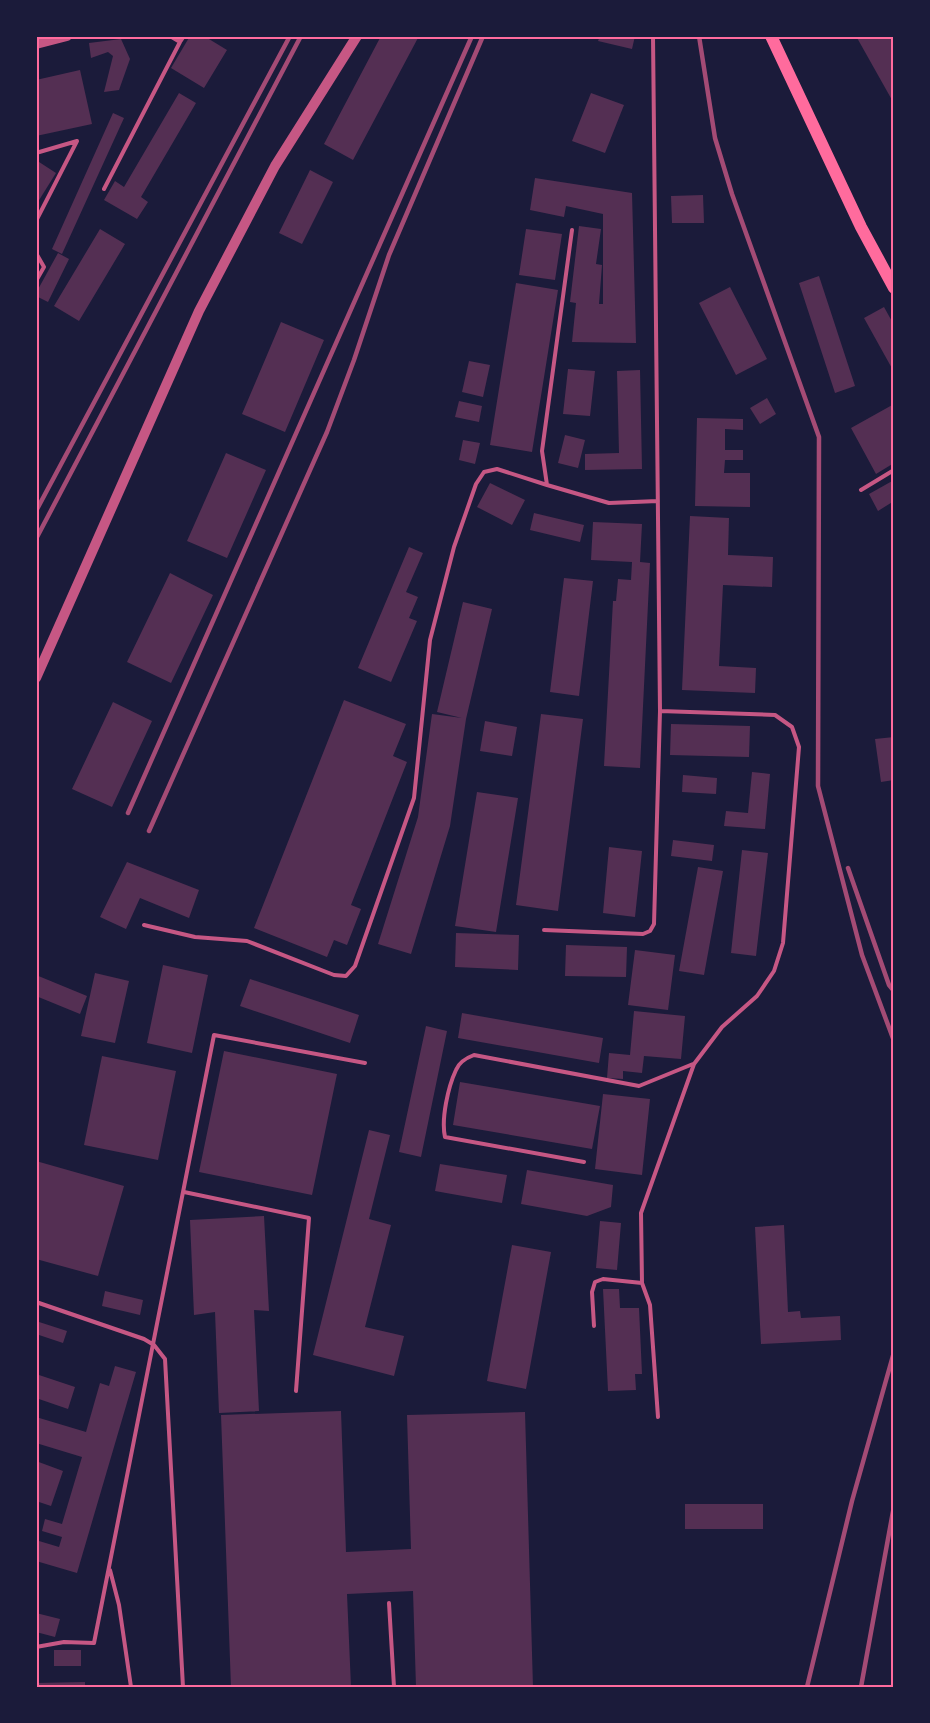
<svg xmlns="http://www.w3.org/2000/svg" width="930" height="1723" viewBox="0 0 930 1723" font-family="Raleway,sans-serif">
<rect width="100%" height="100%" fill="#1b1b3a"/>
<path fill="#542f53" d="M190,36H204L227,50L204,88L171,68Z
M381,36H419L353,160L324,144Z
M600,36H635L632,49L598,41Z
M856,36H894V99L892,100Z
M121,39L130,59L119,90L104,92L113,56L108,52L91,58L89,43Z
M80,70L92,124L36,136V80Z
M179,93L196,103L141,197L148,202L137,219L104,200L115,181L124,187Z
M591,93L624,105L605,153L572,141Z
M113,113L124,118L62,254L52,249Z
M36,160L56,173L36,205Z
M310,170L333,182L302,244L279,233Z
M535,178L632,193L636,343L572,342L576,303L570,302L579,226L601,229L596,264L602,265L599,304H603V214L566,206L564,217L530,210Z
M703,195L704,223H672L671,196Z
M100,229L125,244L79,321L54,306Z
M526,229L562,234L555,280L519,275Z
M58,253L69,259L48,302L36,296V293Z
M819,276L855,386L835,393L799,283Z
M516,283L558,290L532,452L490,445Z
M730,287L767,359L736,375L699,303Z
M884,307L894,325V372L864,318Z
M281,322L324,340L285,432L242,414Z
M469,361L490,365L483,397L462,392Z
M568,369L595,371L590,416L563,414Z
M640,370L642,469L585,470V454L619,453L617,371Z
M767,398L776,414L760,424L750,408Z
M459,401L482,406L479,422L455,417Z
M894,404V463L876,474L851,428Z
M697,418L743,419V430L725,429V450H743V460H725L724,473H750V507L695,506Z
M565,435L585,440L578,468L558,463Z
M463,440L480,443L475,464L459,460Z
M226,453L266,470L227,558L187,541Z
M894,480V501L878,511L869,494Z
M490,483L525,500L512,525L477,507Z
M534,513L584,525L580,542L530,530Z
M690,516L729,518L728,555L773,557L772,587L723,585L719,666L756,668L755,693L682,690Z
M593,522L642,524L640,562L650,563L640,768L604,766L613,601H616L618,579L631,580L632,562L591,560Z
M409,547L423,553L406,592L418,597L409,618L417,621L391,682L358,668Z
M170,573L213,595L171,683L127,662Z
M564,578L593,581L579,696L550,692Z
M463,602L492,609L466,719L450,826L411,954L378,944L418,817L432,714L462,718L437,712Z
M344,700L406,724L393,756L407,762L351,905L361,909L347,945L334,940L327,957L254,928Z
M113,702L152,721L112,807L72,789Z
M541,714L583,719L558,911L516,905Z
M485,721L517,727L512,756L480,751Z
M671,724L750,726L749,757L670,755Z
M894,737V780L881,782L875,739Z
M752,772L770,774L765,829L724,826L726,811L748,813Z
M683,775L717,778L716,794L682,792Z
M477,792L518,798L496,932L455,926Z
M673,840L714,845L712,861L671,856Z
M609,847L642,851L635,917L603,913Z
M742,850L768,853L756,956L731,953Z
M127,862L199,890L189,918L140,898L126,929L100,917Z
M698,867L723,871L704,975L679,971Z
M456,933L519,935L518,970L455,967Z
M566,945L627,947L626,977L565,976Z
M635,950L675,955L668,1010L628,1005Z
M163,965L208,975L192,1053L147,1043Z
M95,973L129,981L115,1043L81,1036Z
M36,975L87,996L80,1014L36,996Z
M250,979L359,1015L350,1043L240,1006Z
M634,1011L685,1016L681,1059L644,1056L642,1073L623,1071V1079L607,1078L609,1053L630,1055Z
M462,1013L603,1038L599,1063L458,1038Z
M426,1026L447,1031L421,1157L399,1152Z
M224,1051L337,1074L312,1195L199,1172Z
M102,1056L176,1071L158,1160L84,1145Z
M460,1082L600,1106L592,1149L453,1125Z
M603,1094L650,1099L642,1175L595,1169Z
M369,1130L390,1135L369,1219L391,1225L365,1327L404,1336L394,1376L313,1355Z
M36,1161L124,1186L98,1276L36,1259Z
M440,1164L507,1175L502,1203L435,1191Z
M527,1170L613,1185L611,1207L587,1216L521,1204Z
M264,1216L269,1311L254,1310L259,1411L219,1413L215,1312L194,1315L190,1220Z
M600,1221L621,1223L617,1270L596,1268Z
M784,1225L788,1312L800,1311L801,1318L840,1316L841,1340L761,1344L755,1227Z
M512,1245L551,1252L526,1389L487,1381Z
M603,1289H619L620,1308H639L642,1374H635L636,1390L608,1391Z
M105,1291L143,1300L140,1315L102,1306Z
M36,1321L67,1331L63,1343L36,1334Z
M115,1366L136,1372L77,1573L36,1561L39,1541L59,1547L62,1537L42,1531L45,1519L62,1524L82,1457L36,1443V1417L86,1432L100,1383L109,1386Z
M36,1374L75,1387L68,1409L36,1398Z
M341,1411L346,1552L411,1549L407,1415L525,1412L533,1687H416L413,1591L347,1594L351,1687H231L221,1415Z
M36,1461L63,1471L51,1506L36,1501Z
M685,1504H763V1529H685Z
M36,1613L60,1619L55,1637L36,1632Z
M54,1650H81V1666H54Z
M85,1682V1687H36V1683Z"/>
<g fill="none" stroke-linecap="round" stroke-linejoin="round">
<path stroke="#c65784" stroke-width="4" d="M170,36L180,42L184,36
M653,36L660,711L775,715L792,727L799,747L783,943L774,971L757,996L722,1027L694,1064L641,1213L642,1283L650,1305L658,1417
M36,153L77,141L36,221
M104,189L180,42
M572,230L542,451L547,485L609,503L658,501
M36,253L44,267L36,281
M861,490L894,470
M144,925L195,937L247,941L334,975L346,976L355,966L414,798L430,640L454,547L476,484L484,472L497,469L547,485
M544,930L643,934L650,931L654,924L660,711
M584,1162L445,1137C441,1119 448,1087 456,1070C459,1062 466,1058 474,1055L639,1086L693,1064
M184,1192L309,1218L296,1391
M36,1302L144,1339L154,1345L165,1359L183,1687
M594,1326L592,1292L595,1282L603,1279L642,1283
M110,1570L119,1605L131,1687
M389,1603L394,1687
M36,1647L64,1642L94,1643L214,1035L365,1063"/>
<path stroke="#c65784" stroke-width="10" d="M36,44L67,36
M36,678L199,311L275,166L357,36"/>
<path stroke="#ff6b9d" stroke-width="12" d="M771,36L861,227L894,288"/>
<path stroke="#a44b75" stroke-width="4.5" d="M699,36L715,138L732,194L819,437L818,786L862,955L894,1041
M36,511L290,36
M36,539L301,36
M128,813L472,36
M149,831L327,432L354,360L389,255L483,36
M848,868L889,985L894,991
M807,1687L852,1501L894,1352
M861,1687L894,1506"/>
</g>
<rect width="930" height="1723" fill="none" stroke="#1b1b3a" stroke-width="75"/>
<rect x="38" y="38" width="854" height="1648" fill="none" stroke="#ff6b9d" stroke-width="2"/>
</svg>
